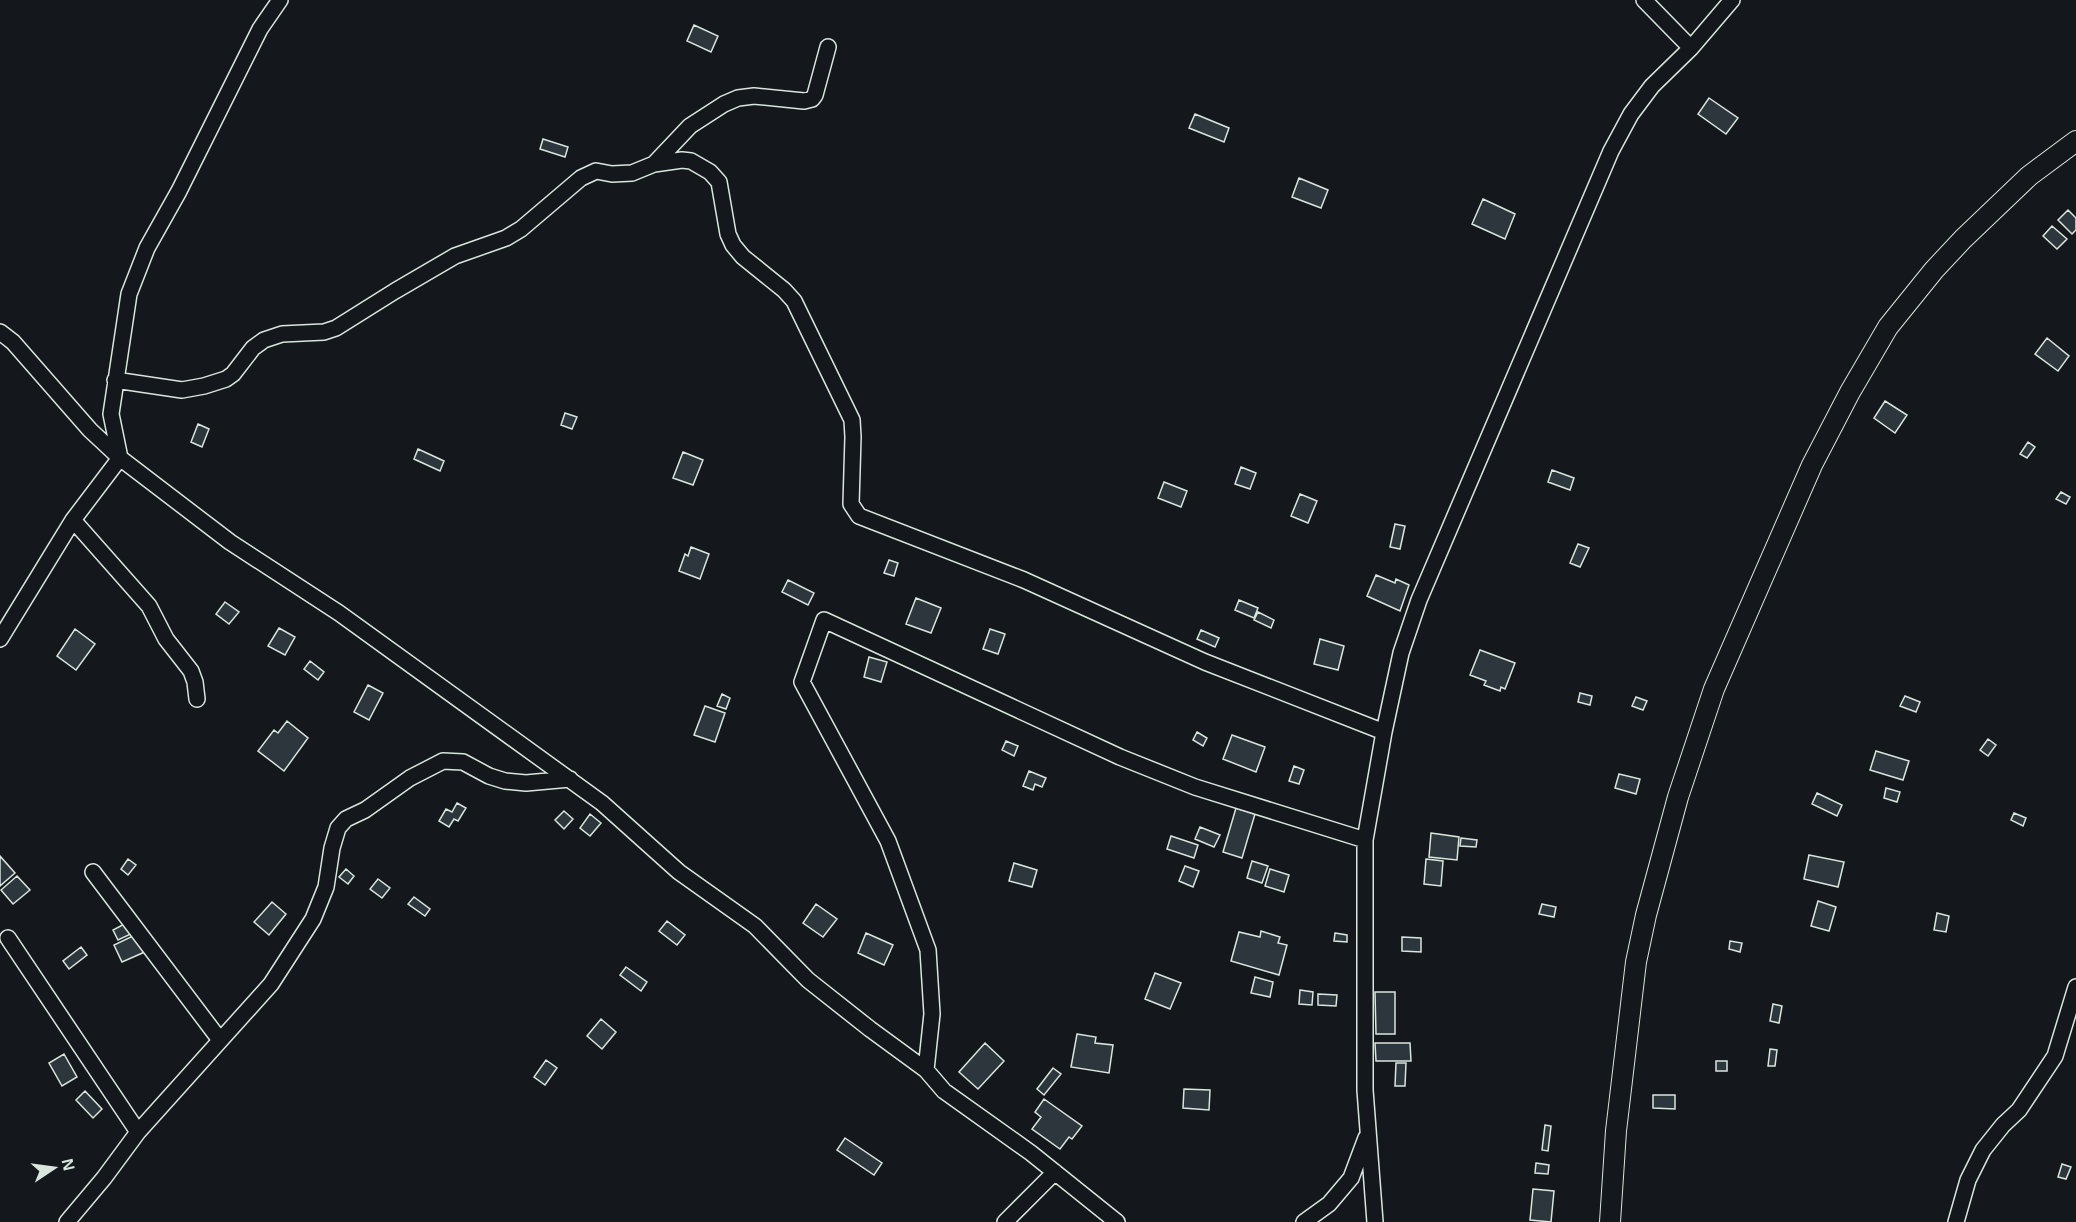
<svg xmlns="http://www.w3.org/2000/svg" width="2076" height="1222" viewBox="0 0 2076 1222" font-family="Helvetica,sans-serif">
<rect width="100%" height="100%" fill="#14181c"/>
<path fill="#2c363c" stroke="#d8e6dc" stroke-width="1.5" d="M694,25L718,36L711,52L687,41Z
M1709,98L1738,118L1726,134L1698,114Z
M1195,114L1229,128L1224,142L1189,128Z
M543,139L568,147L565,157L540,149Z
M1299,178L1328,190L1321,208L1292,197Z
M1483,199L1515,214L1505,239L1472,224Z
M2068,210L2076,218V230L2072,234L2058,220Z
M2052,226L2067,239L2057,249L2043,236Z
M2047,338L2069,356L2058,371L2035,354Z
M1885,401L1907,415L1895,433L1874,418Z
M565,413L577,417L572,429L561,425Z
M198,424L209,429L202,447L191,442Z
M2028,442L2035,447L2027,458L2020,454Z
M418,449L444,461L440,471L414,459Z
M683,452L703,460L693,485L673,478Z
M1241,467L1256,473L1250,489L1235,484Z
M1552,470L1574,478L1570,490L1548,482Z
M1164,482L1187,491L1181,507L1158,498Z
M2061,492L2070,497L2066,504L2056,499Z
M1300,494L1317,501L1308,523L1291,516Z
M1395,524L1405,526L1400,549L1390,547Z
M1578,544L1589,548L1580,567L1570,563Z
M691,547L709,554L700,579L679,571L685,554L688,556Z
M889,560L898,563L894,576L884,573Z
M1376,575L1395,583L1396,579L1409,585L1400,611L1367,596Z
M788,580L814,593L808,605L782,592Z
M916,598L941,608L931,633L906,624Z
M1239,600L1258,608L1254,618L1235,610Z
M225,602L239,612L229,624L216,614Z
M1258,612L1274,620L1271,628L1254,620Z
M279,628L295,637L285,655L268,646Z
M75,629L95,644L76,670L57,656Z
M990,629L1005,634L998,654L983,649Z
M1201,630L1219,638L1215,647L1197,639Z
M1320,639L1344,646L1338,670L1314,664Z
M1480,650L1515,663L1505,689L1501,687L1500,691L1484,685L1486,681L1470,675Z
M869,657L887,662L881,682L864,677Z
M310,661L324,672L318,680L304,669Z
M368,685L383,693L369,720L354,712Z
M1580,693L1592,696L1590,705L1578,702Z
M722,694L730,698L726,709L717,706Z
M1905,696L1920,702L1916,712L1900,706Z
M1636,697L1647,701L1643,710L1632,706Z
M705,706L725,713L715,742L694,735Z
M287,721L308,738L284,771L258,751L274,730L278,733Z
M1197,732L1207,738L1203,746L1193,740Z
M1232,735L1265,747L1256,772L1223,759Z
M1988,739L1996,745L1988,756L1980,750Z
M1006,741L1018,746L1014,756L1002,750Z
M1876,751L1909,761L1903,780L1870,770Z
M1294,766L1304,770L1299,784L1289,781Z
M1029,771L1046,778L1042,787L1035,784L1033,790L1023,786Z
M1619,774L1640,779L1636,794L1615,788Z
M1886,788L1900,792L1897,802L1884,798Z
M1817,793L1842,805L1837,816L1812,804Z
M457,803L466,808L458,821L454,819L449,827L439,821L446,809L452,812Z
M1236,808L1255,814L1242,858L1223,852Z
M564,811L573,819L564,829L555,820Z
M2014,813L2026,818L2023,826L2011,820Z
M590,814L601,823L590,836L580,828Z
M1200,827L1220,835L1214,847L1195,839Z
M1431,833L1459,837L1457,860L1429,857Z
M1171,836L1198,845L1194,858L1167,849Z
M1461,838L1477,840L1476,847L1460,846Z
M1809,855L1844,862L1838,887L1804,879Z
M0,856L15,873L0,886Z
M128,859L136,865L128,875L121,869Z
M1426,859L1443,861L1441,886L1424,884Z
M1252,861L1268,866L1262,883L1247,878Z
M1014,863L1037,870L1032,887L1009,881Z
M1185,866L1199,871L1193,887L1179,881Z
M346,869L354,876L348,884L339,877Z
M1270,869L1289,875L1284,892L1265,886Z
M17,876L30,890L13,904L1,890Z
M378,879L390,888L382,898L370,889Z
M414,897L430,909L425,916L408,904Z
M1818,901L1836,907L1829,931L1811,926Z
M272,902L286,914L269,935L254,922Z
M816,904L837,919L823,937L803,923Z
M1542,904L1556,907L1554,917L1539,914Z
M1937,913L1949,916L1946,932L1934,930Z
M130,921L135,932L118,940L113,930Z
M667,921L685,935L677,945L659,931Z
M1261,931L1280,937L1278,943L1287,945L1279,975L1231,961L1239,932L1260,937Z
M139,933L147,951L122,962L114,945Z
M866,933L893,945L884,965L858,953Z
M1335,933L1347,935V942L1334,941Z
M1402,937L1421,938V952L1402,951Z
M1730,941L1742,943L1740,952L1729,949Z
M81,947L87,955L69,969L63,961Z
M626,967L647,982L641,991L620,975Z
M1155,973L1181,983L1170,1009L1145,999Z
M1255,977L1273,982L1270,997L1251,993Z
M1300,990L1313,992L1312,1005L1299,1004Z
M1375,992H1395V1034H1376Z
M1318,994L1337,995L1336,1006L1318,1005Z
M1773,1004L1782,1006L1779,1023L1770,1021Z
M601,1019L616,1032L602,1049L587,1036Z
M1077,1034L1096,1037L1095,1043L1113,1045L1109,1073L1071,1067Z
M985,1043L1004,1061L978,1089L959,1072Z
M1375,1043H1410L1411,1061H1376Z
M1770,1049L1777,1050L1775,1066H1768Z
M64,1054L77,1077L62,1086L49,1063Z
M546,1060L557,1068L545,1085L534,1077Z
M1716,1061H1727V1071H1716Z
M1396,1063H1406L1405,1086H1395Z
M1053,1068L1061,1074L1044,1095L1037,1089Z
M1184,1089L1210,1090L1209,1110L1183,1108Z
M85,1091L102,1109L93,1118L76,1100Z
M1653,1095H1675V1109L1653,1108Z
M1044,1099L1082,1126L1072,1139L1069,1137L1060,1149L1032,1129L1041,1117L1035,1112Z
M1545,1125L1551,1126L1548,1151L1542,1150Z
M845,1138L882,1163L874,1175L837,1150Z
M1536,1163L1549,1165L1548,1174L1535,1173Z
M2062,1164L2071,1167L2066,1179L2058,1177Z
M1533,1189L1554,1191L1551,1222L1530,1220Z"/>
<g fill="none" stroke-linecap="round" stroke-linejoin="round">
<defs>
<path id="minor" d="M1644,0L1691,48
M654,164L682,160L691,161L710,172L719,182L728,234L733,245L743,257L784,290L794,301L852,420L853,437L851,504L859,516L1024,580L1205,662L1384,732
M0,332L13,342L90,430L120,458L230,542L339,613L602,803L679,872L755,926L808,980L870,1029L926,1070L944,1091L1031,1153L1117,1222
M115,380L182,390L204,386L226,379L233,374L253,348L264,340L282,334L324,332L336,328L395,291L455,256L506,238L521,229L581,178L596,171L612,174L632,173L654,164L690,126L724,104L738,98L754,96L804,101L812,99L815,95L828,47
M73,520L149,606L166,639L191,671L195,682L197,699
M0,639L73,520L120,458L111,414L129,294L147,248L179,191L260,29L280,0
M93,872L220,1040
M8,938L138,1132
M926,1070L932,1014L928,950L888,841L802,682L824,620L1120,757L1195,787L1365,840
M67,1222L104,1178L138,1132L271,984L313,919L326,887L332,848L338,828L346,819L365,810L410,778L443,761L463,762L489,776L505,781L526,783L570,779
M1005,1222L1055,1172
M1304,1222L1329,1204L1351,1178L1366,1138
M1375,1222L1365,1090V840L1384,732L1401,653L1419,600L1611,151L1631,114L1652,86L1691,48L1732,0
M1956,1222L1968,1180L1983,1150L2003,1125L2019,1110L2055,1056L2076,987"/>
<path id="tertiary" d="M1610,1222L1616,1131L1636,962L1646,915L1678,797L1714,689L1812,465L1850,392L1888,327L1934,270L1963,239L2029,176L2076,141"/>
</defs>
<use href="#minor" stroke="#d8e6dc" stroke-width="18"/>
<use href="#tertiary" stroke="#d8e6dc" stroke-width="22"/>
<use href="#minor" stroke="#14181c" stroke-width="15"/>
<use href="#tertiary" stroke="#14181c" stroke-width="20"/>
</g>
<g transform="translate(54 1168) rotate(77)" stroke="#14181c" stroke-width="4.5" paint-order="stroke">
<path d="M0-4.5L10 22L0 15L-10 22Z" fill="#d8e6dc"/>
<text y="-9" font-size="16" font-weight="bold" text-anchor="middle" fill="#d8e6dc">N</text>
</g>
</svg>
